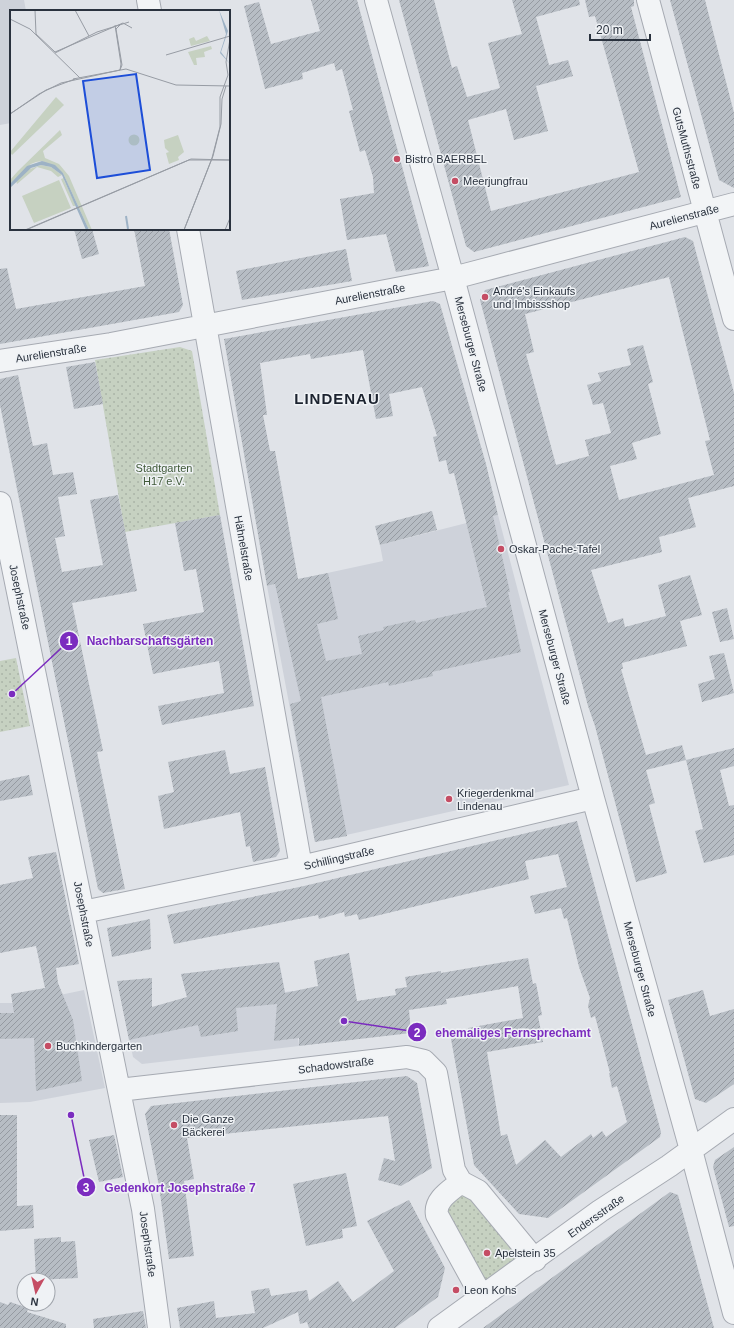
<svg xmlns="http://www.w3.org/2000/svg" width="734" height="1328" viewBox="0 0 734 1328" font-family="Helvetica,sans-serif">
<defs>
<pattern id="park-dots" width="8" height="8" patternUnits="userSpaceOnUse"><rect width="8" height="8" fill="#c6d1c1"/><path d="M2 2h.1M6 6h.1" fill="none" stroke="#aab4a7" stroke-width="1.8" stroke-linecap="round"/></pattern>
<pattern id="building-hatch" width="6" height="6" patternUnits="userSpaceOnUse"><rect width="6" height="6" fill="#b7bdc4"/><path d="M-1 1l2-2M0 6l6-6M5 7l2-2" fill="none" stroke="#959aa1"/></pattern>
</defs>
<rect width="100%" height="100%" fill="#e0e3e8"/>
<path fill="#ced2da" d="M0,0H24L26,11H11V123L0,125Z
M498,515L569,785L315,842L267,586L383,561L380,545Z
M279,962L285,992L293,991L299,1046L142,1064L133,1057L126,1022L187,997L181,974Z
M84,990L105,1088L30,1102L0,1103V1003H21Z"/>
<path fill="url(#park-dots)" d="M180,347L192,351L220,515L125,532L95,360Z
M16,658L30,726L0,732V661Z
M461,1182L535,1260L482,1297L438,1202Z"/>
<path fill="url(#building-hatch)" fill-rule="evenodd" d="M311,0H357L429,266L396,272L386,234L347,240L340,199L374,193L373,177L365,150L360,152L349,111L353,110L342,69L336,71L334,63L302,73L303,79L265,89L244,6L259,2L271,44L320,31Z
M399,0H434L452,68L457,66L467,97L500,88L488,43L522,34L512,0H579L580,5L536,17L549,65L568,60L573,76L536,86L548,131L514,140L506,109L468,120L491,211L639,172L595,16L589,17L585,0H634V6L631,7L681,197L474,252L466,246Z
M670,0H705L734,113V188L719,180Z
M74,229H92L99,254L82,259Z
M134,229H169L183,305L179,312L0,344V269L7,268L16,309L145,286Z
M685,237L693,241L734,393V486L688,498L696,527L659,537L662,552L591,570L608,623L623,618L625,627L666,616L658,585L690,575L702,615L680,621L687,646L622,663L623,669H621L646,755L682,745L686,760L646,770L655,803L649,805L667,873L636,882L595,726L588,706L480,300L485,290ZM669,277L710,440L705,441L714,475L619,500L610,466L637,459L632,443L661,434L648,384L653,382L643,345L627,349L631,365L598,373L601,381L587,385L593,405L603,403L611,433L585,440L589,456L556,465L526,354L534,352L525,314Z
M346,249L352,281L242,300L236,271Z
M433,301L440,304L486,464L498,515L493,516L510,592H508L521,652L432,672L433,676L389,686L388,682L321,697L347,836L315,842L290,704L301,701L275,584L267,586L224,339ZM363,350L376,419L393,416L389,394L422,387L437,436L433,437L439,462L446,460L449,474L454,473L487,607L416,623L415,620L383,627L384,630L358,636L362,654L326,661L317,624L338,619L328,573L298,579L275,451H270L263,415H267L260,363L310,354L311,359Z
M95,362L103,404L74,409L66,367Z
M18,375L33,446L47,443L53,475L73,472L77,494L58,497L65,536L55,538L62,572L103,565L90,500L118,495L137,591L72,603L103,751L97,752L125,889L103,893L98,889L0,405V379Z
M432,511L437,530L380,545L375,526Z
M220,515L254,706L162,725L158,706L224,693L219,661L153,674L143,624L204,612L196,569L184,571L175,523Z
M727,608L734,639L720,642L712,612Z
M724,653L734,693L702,702L698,684L715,679L709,656Z
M734,748V766L720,770L729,806L734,805V855L704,863L695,831L703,829L686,760Z
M225,750L230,774L265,767L280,851L276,857L253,862L250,846L246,847L240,812L164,829L158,796L174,792L168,762Z
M29,775L33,795L0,801V781Z
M577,821L661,1132L660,1137L548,1218L519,1214L474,1165L451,1039L470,1036L468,1028L523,1018L518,986L446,999L447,1004L409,1010L411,1033L299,1046V1038L274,1041L277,1004L236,1008L238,1031L201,1037L198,1025L129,1040L117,981L152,978V1007L187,997L181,974L279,962L285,993L318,986L314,961L349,953L357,1001L396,995L395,989L407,987L405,977L441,971V973L528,958L533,984L536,983L542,1015L538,1016L543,1042L487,1052L501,1136L507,1134L516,1165L545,1140L561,1157L591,1134L593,1138L602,1131L606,1137L627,1122L617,1086L612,1088L609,1073H610L595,1016L591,1018L588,1006L590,998L579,967L567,918L564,919L561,908L535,914L530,896L567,887L558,854L525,861L529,879L359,920L357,914L345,917L344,912L319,919L318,915L174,944L167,915L304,886Z
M56,852L79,964L56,968L58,983L73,1020L82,1081L36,1091L34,1038L0,1039V1013H14L11,994L45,988L36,946L0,953V885L33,878L28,857Z
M150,919L151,949L112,957L107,928Z
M703,990L710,1016L734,1009V1084L706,1103L695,1099L668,1000Z
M407,1076L417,1083L432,1168L401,1186L378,1180L384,1158L395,1161L388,1116L187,1138L194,1179L184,1181L194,1256L169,1259L159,1186L145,1114L151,1106Z
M0,1115H17V1206L33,1205L34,1228L0,1231Z
M114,1135L123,1177L99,1182L89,1140Z
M734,1147V1226L729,1227L713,1167L715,1160Z
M346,1173L357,1226L342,1229L343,1238L306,1246L293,1184Z
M670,1192L678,1195L714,1328H483Z
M409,1200L445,1268L438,1297L395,1328H309L307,1322L300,1324L298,1312L263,1328H180L177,1308L214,1301L216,1318L255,1313L251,1291L269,1288L271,1296L307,1290L309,1301L338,1281L353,1302L394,1271L367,1221Z
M61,1237V1242L75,1241L78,1278L36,1280L34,1239Z
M0,1302L8,1305L10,1302L28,1308L27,1312L66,1324V1328H0Z
M143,1311L146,1328H94L93,1319Z"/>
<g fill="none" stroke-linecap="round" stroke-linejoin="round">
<defs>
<path id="minor" d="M148,0L150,11
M376,0L453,278L593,798L691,1150L734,1313
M648,0L734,319
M188,229L301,867
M0,361L111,344L453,278L734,204
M0,503L143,1209L159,1328
M83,912L301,867L593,798
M119,1090L407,1057L424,1061L436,1073L454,1170L461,1182L478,1191L535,1260
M461,1182C450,1191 434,1200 437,1215L482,1297
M439,1328L600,1211L669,1166L734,1119"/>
</defs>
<use href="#minor" stroke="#a6aab2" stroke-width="24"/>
<use href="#minor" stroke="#f2f4f6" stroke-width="22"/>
</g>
<g fill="#c54d64" stroke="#eff2f5" stroke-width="1.5">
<circle cx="397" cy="159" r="4"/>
<circle cx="455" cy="181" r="4"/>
<circle cx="485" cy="297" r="4"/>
<circle cx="501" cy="549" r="4"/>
<circle cx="449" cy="799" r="4"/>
<circle cx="48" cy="1046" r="4"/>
<circle cx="174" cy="1125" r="4"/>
<circle cx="487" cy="1253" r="4"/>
<circle cx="456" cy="1290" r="4"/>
</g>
<g text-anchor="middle" stroke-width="3" stroke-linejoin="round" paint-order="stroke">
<g font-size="11" fill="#2a323e" stroke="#eff2f5">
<text transform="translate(687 148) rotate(75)" y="4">GutsMuthsstraße</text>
<text transform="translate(684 217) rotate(-15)" y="4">Aurelienstraße</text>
<text transform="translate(370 294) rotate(-11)" y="4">Aurelienstraße</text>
<text transform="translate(471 344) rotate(75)" y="4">Merseburger Straße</text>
<text transform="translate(51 353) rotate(-9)" y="4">Aurelienstraße</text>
<text transform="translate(244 548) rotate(80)" y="4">Hähnelstraße</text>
<text transform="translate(20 597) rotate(78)" y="4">Josephstraße</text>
<text transform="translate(555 657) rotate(75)" y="4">Merseburger Straße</text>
<text transform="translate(339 858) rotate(-13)" y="4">Schillingstraße</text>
<text transform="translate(84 914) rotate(79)" y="4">Josephstraße</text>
<text transform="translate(640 969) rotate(75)" y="4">Merseburger Straße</text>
<text transform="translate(336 1065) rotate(-7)" y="4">Schadowstraße</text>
<text transform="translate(596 1216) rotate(-35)" y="4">Endersstraße</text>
<text transform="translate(148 1244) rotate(82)" y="4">Josephstraße</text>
</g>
<g font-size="11" fill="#2a323e" stroke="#eff2f5" text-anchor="start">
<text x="405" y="163">Bistro BAERBEL</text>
<text x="463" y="185">Meerjungfrau</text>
<text x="493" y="295">André's Einkaufs<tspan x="493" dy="13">und Imbissshop</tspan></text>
<text x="509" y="553">Oskar-Pache-Tafel</text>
<text x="457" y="797">Kriegerdenkmal<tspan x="457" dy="13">Lindenau</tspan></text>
<text x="56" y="1050">Buchkindergarten</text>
<text x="182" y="1123">Die Ganze<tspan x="182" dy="13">Bäckerei</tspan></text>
<text x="495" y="1257">Apelstein 35</text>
<text x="464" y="1294">Leon Kohs</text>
</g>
<g font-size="11" fill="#3f5938" stroke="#eff2f5">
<text x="164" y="472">Stadtgarten<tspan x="164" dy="13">H17 e.V.</tspan></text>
</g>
<g font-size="15" font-weight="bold" letter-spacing="1" fill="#1c232f" stroke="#eff2f5">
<text x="337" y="404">LINDENAU</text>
</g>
</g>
<g transform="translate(10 10)">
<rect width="220" height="220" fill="#e0e3e8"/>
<path d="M31,155L41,157L52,165L48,167L41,161L27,157L7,174L6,171L17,160ZM54,168V170L66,196H63L51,169Z" fill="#c6d1c1"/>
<path d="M197,26L200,31L181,36L179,29L184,27L186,31ZM201,36L202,39L194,42L195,47L186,48L187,55H184L178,42ZM46,87L54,95L2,145L0,142ZM50,120L52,125L33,141L35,148L49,154L59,166L82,220L78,218L53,163L32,151L26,152L21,154L0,174V170L8,161ZM118.5 130a5.5 5.5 0 1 1 11 0a5.5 5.5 0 1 1-11 0ZM168,125L174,142L168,147L169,150L159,154L156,143L159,142L155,138L154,130ZM49,170L61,198L24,213L12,186Z" fill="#c6d1c1"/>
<path d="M209,0L218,21L211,42L220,54L210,43L216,24ZM32,151L45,155L53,163L79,220H76L52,165L41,157L31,155L21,158L0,178V174L17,156Z" fill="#9db2c5"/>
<path fill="none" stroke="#9db2c5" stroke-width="2" d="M116,206L118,219"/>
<path fill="none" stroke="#979ca4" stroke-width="1" d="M25,0L26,24L45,42L113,13L122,18M65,0L79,26M0,9L20,19L70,68M105,15L111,54L110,60M45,43L87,22L119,12M156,45L220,26M63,69L116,59L166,75L220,76M0,104L36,80L65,69M0,104L29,84L51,73L110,60L112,55L106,19L111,14M202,150H220M15,220L181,149L220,150M16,220L179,150H202M174,220L203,146L211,114L212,89L216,76M174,220L202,148L210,117V87L218,65L216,52L220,29M215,220L220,208"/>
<path fill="#1d4ed8" fill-opacity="0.15" stroke="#1d4ed8" stroke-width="2" d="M126,64L140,160L87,168L73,71Z"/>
<rect width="220" height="220" fill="none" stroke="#2a323e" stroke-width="2"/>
</g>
<path fill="none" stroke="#7b2cbf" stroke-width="1.5" d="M12 694L69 641M344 1021L417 1032M71 1115L86 1187"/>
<g fill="#7b2cbf" stroke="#eff2f5" stroke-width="1.5">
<circle cx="12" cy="694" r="4"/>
<circle cx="344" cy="1021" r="4"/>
<circle cx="71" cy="1115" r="4"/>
<circle cx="69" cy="641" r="10"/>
<circle cx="417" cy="1032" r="10"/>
<circle cx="86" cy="1187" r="10"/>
</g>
<g font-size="12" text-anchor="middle" font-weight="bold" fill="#fff">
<text x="69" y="645">1</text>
<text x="417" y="1037">2</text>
<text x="86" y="1192">3</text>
</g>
<g font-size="12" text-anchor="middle" font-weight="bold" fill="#7b2cbf" stroke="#eff2f5" stroke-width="3" stroke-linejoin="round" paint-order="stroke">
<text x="150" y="645">Nachbarschaftsgärten</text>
<text x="513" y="1037">ehemaliges Fernsprechamt</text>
<text x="180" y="1192">Gedenkort Josephstraße 7</text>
</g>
<g transform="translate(36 1292) rotate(188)"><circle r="19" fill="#eff2f5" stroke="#a0a5ac"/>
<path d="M0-3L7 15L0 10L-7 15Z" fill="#c54d64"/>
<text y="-6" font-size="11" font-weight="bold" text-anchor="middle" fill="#2a323e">N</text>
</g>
<path d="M590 34v6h60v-6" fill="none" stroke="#2a323e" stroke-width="2"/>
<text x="596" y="34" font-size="12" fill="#2a323e" stroke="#eff2f5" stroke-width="3" paint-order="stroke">20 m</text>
</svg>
